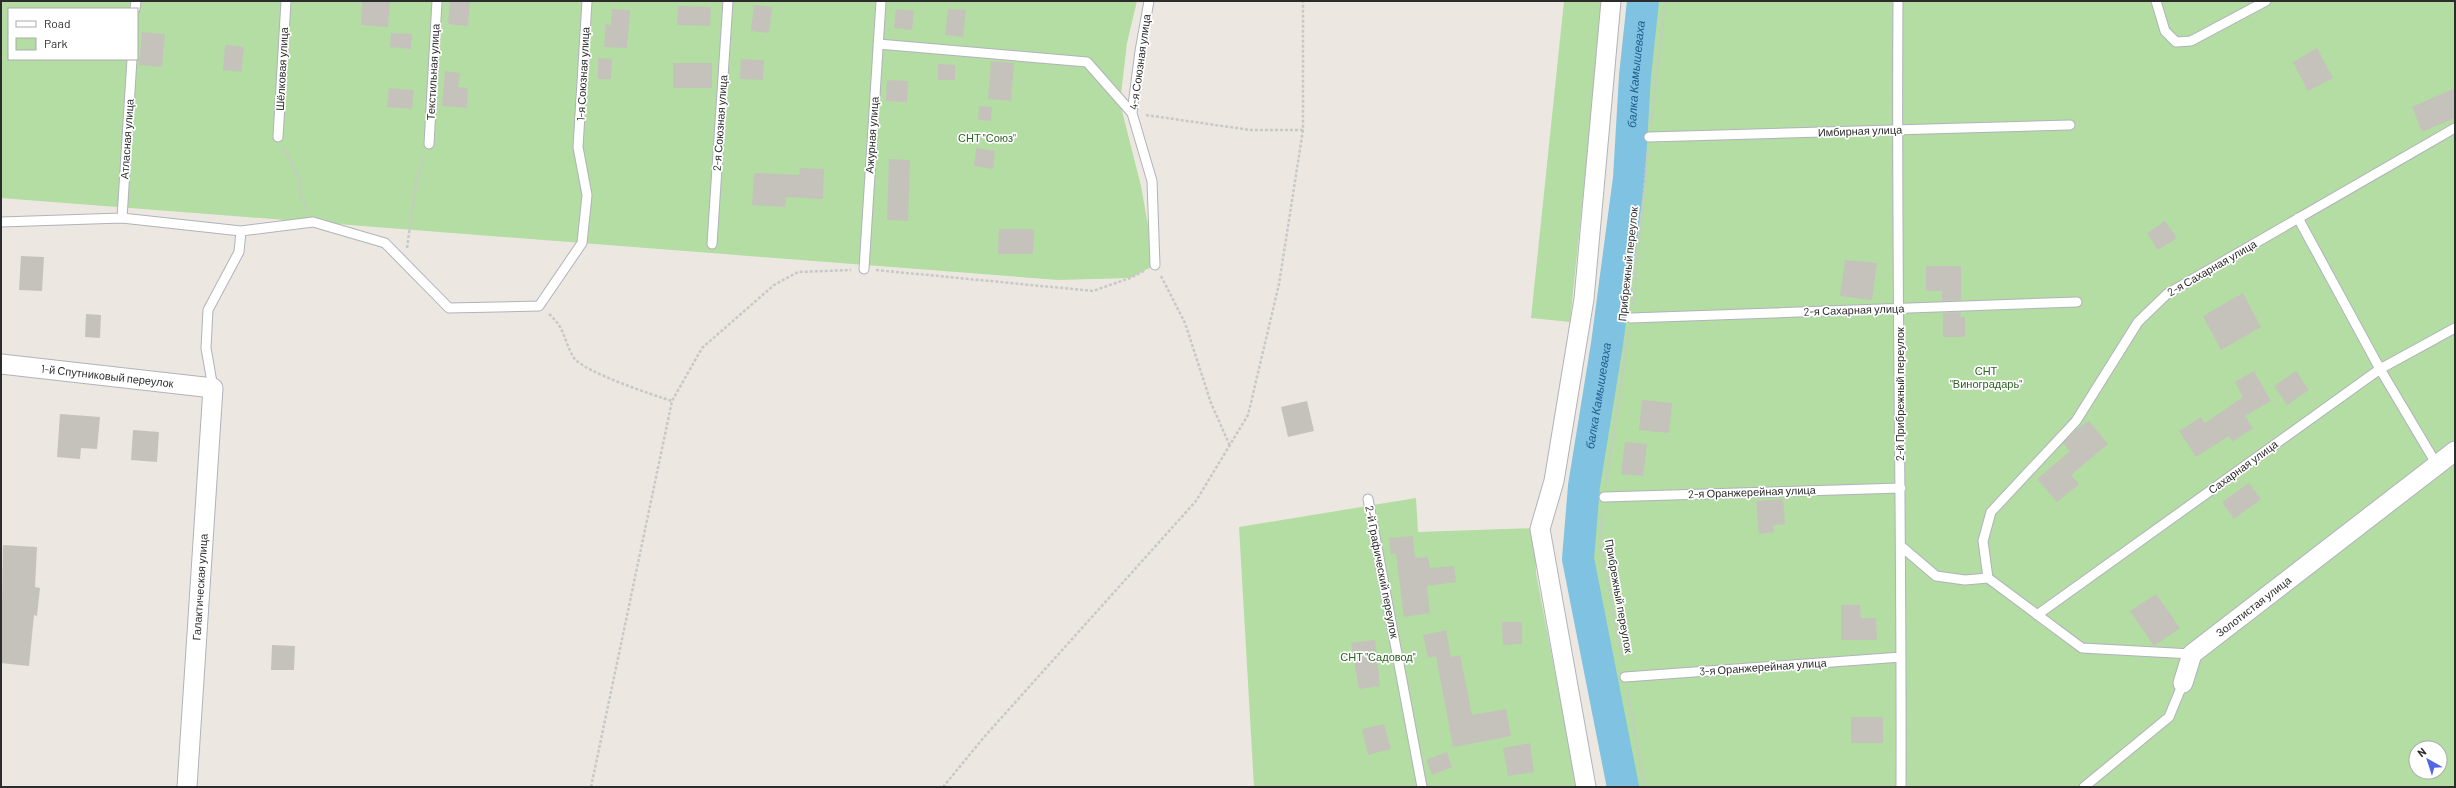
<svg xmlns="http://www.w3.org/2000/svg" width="2456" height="788" viewBox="0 0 2456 788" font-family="Barlow,sans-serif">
<rect width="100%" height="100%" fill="#ece8e1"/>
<path fill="#b3dda3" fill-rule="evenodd" d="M1,1H1137L1127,43L1120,103L1141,186L1155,265L1130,278L1059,280L1,198ZM9,9H137V59H9Z
M1564,1H1603L1570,322L1531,318Z
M1657,1H2455V787H1625L1591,559L1592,485ZM2416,748H2440V772H2416Z
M1416,498L1418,532L1535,528L1536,573L1577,787H1254L1239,527Z"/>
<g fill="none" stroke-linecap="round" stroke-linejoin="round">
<path stroke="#80c2e2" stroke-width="32" id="s1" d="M1623,787L1578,559L1584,486L1607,344L1629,178L1635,76L1643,1"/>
</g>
<path fill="#c5c2bc" d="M362,1H390L388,27L361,25Z
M450,1H470L468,26L448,24Z
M754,5L772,7L769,33L751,31Z
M678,6L711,7L710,26L677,25Z
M612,9L630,10L627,48L604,47L606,24L611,25Z
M896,9L914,11L912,30L894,28Z
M948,9L966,10L963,37L945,35Z
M142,32L165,34L162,67L139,65Z
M391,33L412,34L411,49L390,47Z
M225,45L244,47L241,72L223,70Z
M2317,48L2333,78L2308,91L2293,62Z
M598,58L612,59L611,79H598Z
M741,59L764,60L763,80L740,79Z
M991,61L1014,63L1011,101L988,99Z
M673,63H712V88H673Z
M938,64L955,65V80H938Z
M445,71L460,73L458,87L468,88L467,108L442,106Z
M887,80L908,81L907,102L886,101Z
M389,88L414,90L412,109L387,107Z
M2455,88V118L2422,132L2412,107Z
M979,106L992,107L991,121L978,120Z
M976,148L995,151L993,169L974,166Z
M889,159L910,160L908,221L887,220Z
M800,168L824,169L823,199L786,197L785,207L752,205L754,173L799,175Z
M2165,221L2177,238L2158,250L2147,233Z
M999,229H1034L1033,254H998Z
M21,256L44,257L42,291L19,290Z
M1845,260L1877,263L1872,300L1840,296Z
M1926,266H1961V300L1942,301V291H1926Z
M2243,293L2261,327L2221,350L2203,316Z
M1961,312L1960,317H1965V337H1943V313Z
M86,314L101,315L100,338L85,337Z
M2254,371L2271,401L2245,416L2253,428L2232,442L2229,436L2196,457L2179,431L2201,417L2205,423L2243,397L2235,382Z
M2296,371L2309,390L2287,405L2274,386Z
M1642,400L1672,403L1669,433L1639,430Z
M1307,401L1314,431L1288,437L1281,407Z
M60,414L100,417L97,449L81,448L80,459L57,457Z
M2089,421L2108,444L2071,475L2079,484L2057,502L2037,479L2070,451L2063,443L2077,429Z
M133,430L159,432L157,462L131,460Z
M1625,442L1647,444L1643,476L1621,474Z
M2249,483L2261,499L2234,519L2222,502Z
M1783,499L1785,524L1773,525L1774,532L1759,534L1756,501Z
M1413,536L1415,558L1428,557L1430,568L1454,566L1456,582L1427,586L1430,613L1404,617L1396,554H1391L1389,538Z
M3,545L37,547L35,587L40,588L37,616L34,615L29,666L1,663Z
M2156,594L2180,628L2154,646L2130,611Z
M1841,605H1860L1861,618H1876L1877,640H1841Z
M1502,622H1522V644L1503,645Z
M1446,630L1451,657L1460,655L1472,715L1506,709L1511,736L1453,747L1436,656L1428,658L1423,635Z
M1375,640L1380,686L1359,689L1351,643Z
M272,645L295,646L294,670H271Z
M1851,717H1883V743H1851Z
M1384,724L1391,749L1368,755L1362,729Z
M1530,743L1534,772L1508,776L1503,748Z
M1447,752L1452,767L1432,775L1426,760Z"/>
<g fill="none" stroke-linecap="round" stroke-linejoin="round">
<defs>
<path id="service" d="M1149,1L1140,51L1132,113L1152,181L1155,265
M1898,1C1896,263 1902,525 1901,787
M2156,1L2165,31L2176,42L2191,41L2266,1
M135,9L136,1
M878,44L1087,62L1132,113
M278,137L286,1
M1649,137L2070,125
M429,144L437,1
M122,218L132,59
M2298,218L2380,369L2437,465
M1,222L122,218L241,231L313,222L385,243L449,308L539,306L582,243L587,195L578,147L587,1
M712,244L728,1
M864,269L881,1
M1631,318L2077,302
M213,388L206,348L208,310L239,252L241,231
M1604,497L1901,488
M1368,499L1422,787
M1902,547L1936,576L1965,580L1988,578L2082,648L2192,654
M1988,578L1983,541L1991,512L2076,421L2138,322L2167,294L2455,128
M2037,615L2380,369L2455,328
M1625,677L1901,657
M2084,787L2169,717L2183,683"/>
<g id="minor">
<path id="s2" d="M1,364L213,388L187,787"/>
<path id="s3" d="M2183,683L2192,654L2455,451"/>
<path d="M1586,787L1540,529L1554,481L1584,299L1611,1"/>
</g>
</defs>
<use href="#service" stroke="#b1b2bb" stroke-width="11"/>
<use href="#minor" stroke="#b1b2bb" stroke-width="21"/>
<path stroke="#c8c8c8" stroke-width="2.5" stroke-dasharray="3 2" stroke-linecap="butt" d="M1146,115L1250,130H1303
M1651,124L1665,1
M283,147L299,178L300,194L308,211
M407,248L417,177L425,157
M876,270L1093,291L1130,278L1144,271
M1161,276L1185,323L1211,403L1230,446
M1633,305L1648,149
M549,314C566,329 563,340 574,358C584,372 653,395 672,401
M1606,485L1629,330
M1603,510L1600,542L1623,664
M1627,689L1645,787
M591,787L672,401L702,348L774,285L798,272L851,270
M943,787L985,736L1196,501L1248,415L1279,284L1303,130V1"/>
<use href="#service" stroke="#fff" stroke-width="9"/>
<use href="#minor" stroke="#fff" stroke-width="19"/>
</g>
<g text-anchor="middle" stroke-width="3.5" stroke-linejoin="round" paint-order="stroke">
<g font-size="11" fill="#2c2c2c" stroke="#fff">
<text transform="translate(1140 62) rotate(-82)" y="4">4-я Союзная улица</text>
<text transform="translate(282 69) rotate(-87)" y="4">Шёлковая улица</text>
<text transform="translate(433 72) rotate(-87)" y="4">Текстильная улица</text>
<text transform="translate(583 74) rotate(-87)" y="4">1-я Союзная улица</text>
<text transform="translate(720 123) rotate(-86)" y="4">2-я Союзная улица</text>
<text transform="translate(1860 131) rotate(-2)" y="4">Имбирная улица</text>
<text transform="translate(872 135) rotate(-86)" y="4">Ажурная улица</text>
<text transform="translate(127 139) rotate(-86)" y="4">Атласная улица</text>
<text transform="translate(1628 264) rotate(-84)" y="4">Прибрежный переулок</text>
<text transform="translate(2212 268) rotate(-30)" y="4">2-я Сахарная улица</text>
<text transform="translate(1854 310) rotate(-2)" y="4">2-я Сахарная улица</text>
<text dy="4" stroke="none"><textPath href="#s2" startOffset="107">1-й Спутниковый переулок</textPath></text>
<text transform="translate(1900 394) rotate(-90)" y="4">2-й Прибрежный переулок</text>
<text transform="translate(2243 467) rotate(-36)" y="4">Сахарная улица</text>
<text transform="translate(1752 492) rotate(-2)" y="4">2-я Оранжерейная улица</text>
<text transform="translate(1382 572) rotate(79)" y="4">2-й Графический переулок</text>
<text transform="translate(200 587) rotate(-86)" y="4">Галактическая улица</text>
<text transform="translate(1619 596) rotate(80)" y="4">Прибрежный переулок</text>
<text dy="4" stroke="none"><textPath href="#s3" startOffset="108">Золотистая улица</textPath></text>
<text transform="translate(1763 667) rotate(-4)" y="4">3-я Оранжерейная улица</text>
</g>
<g font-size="11" fill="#2c6323" stroke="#fff">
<text x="987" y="142">СНТ "Союз"</text>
<text x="1986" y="375">СНТ<tspan x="1986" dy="13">"Виноградарь"</tspan></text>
<text x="1378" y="661">СНТ "Садовод"</text>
</g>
<g font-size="12" font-style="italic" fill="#1d6190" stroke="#fff">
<text dy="4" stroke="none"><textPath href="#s1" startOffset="721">балка Камышеваха</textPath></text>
<text dy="4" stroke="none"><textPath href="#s1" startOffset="397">балка Камышеваха</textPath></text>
</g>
</g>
<rect width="2456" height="788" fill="none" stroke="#2c2c2c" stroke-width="4"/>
<rect x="8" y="8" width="130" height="52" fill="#ffffff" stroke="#ababab"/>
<rect x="16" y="21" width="20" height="6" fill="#ffffff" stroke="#ababab"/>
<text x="44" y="28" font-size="12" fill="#2c2c2c">Road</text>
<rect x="16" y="38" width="20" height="12" fill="#b3dda3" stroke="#ababab"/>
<text x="44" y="48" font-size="12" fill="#2c2c2c">Park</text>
<g transform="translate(2428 760) rotate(321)"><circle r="19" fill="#ffffff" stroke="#ababab"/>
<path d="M0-3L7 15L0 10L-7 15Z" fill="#5365e7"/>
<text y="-6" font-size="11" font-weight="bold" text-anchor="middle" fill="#2c2c2c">N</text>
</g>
</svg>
